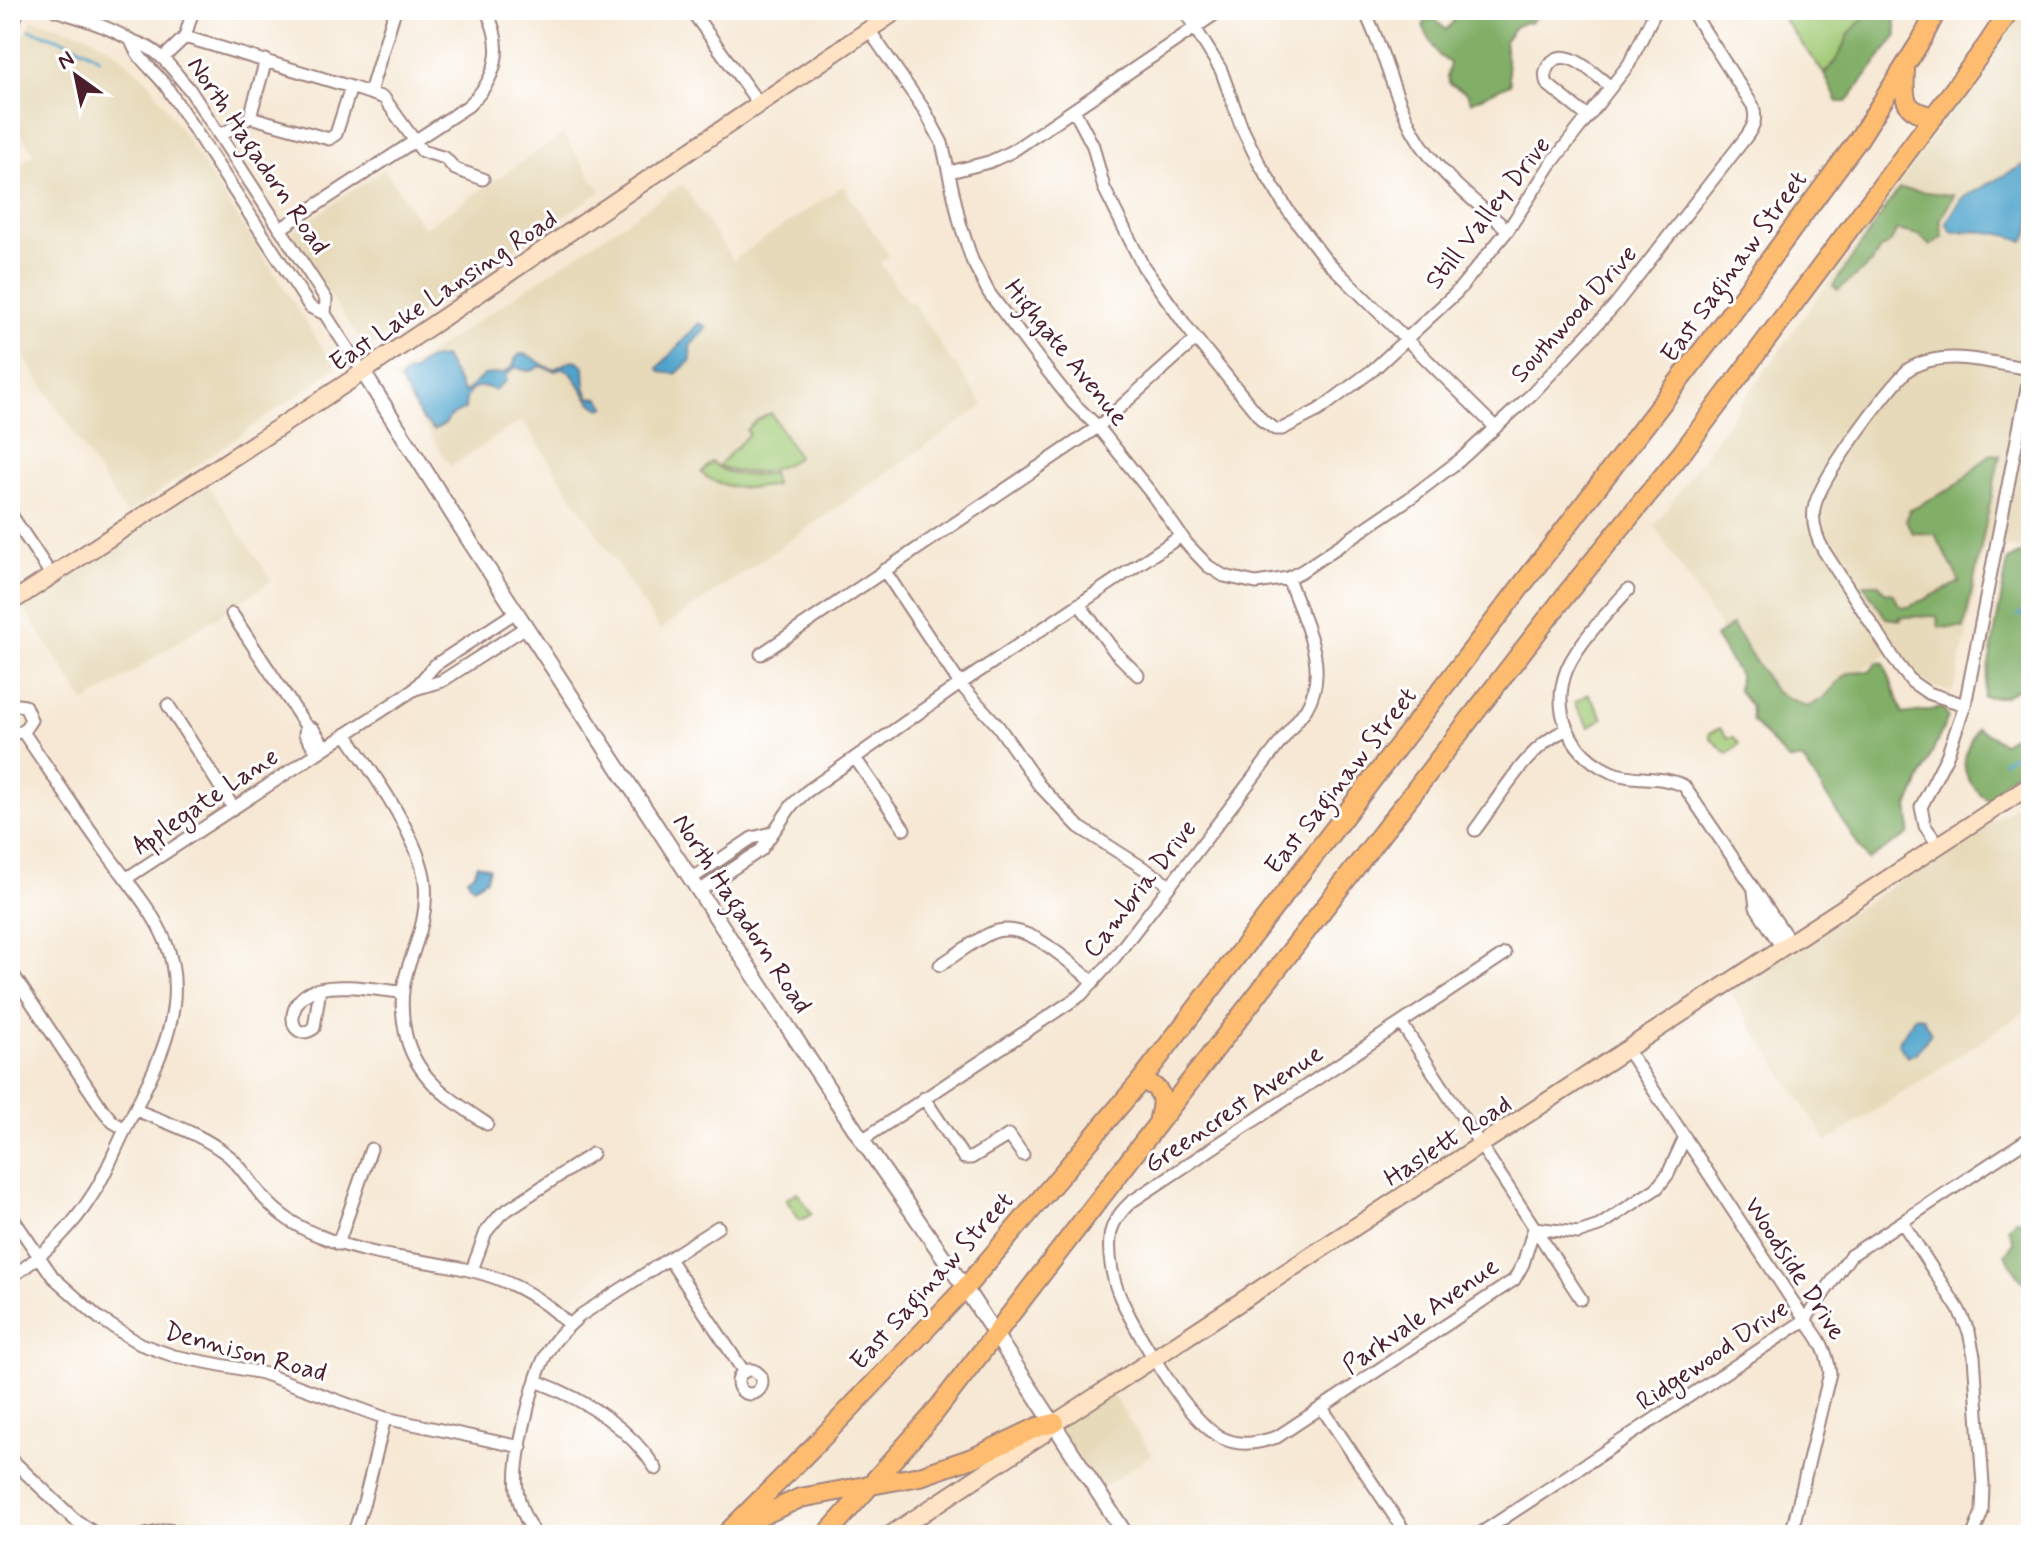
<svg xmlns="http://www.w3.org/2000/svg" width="2041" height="1545" viewBox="0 0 2041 1545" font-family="Mynerve,sans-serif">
<rect width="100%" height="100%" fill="#fff"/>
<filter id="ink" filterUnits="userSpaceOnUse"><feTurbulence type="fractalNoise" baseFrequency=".0125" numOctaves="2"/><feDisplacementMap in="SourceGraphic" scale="16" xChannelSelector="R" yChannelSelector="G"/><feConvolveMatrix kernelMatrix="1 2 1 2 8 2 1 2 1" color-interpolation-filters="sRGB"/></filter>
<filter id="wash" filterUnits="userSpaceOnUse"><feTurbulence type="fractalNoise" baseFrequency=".006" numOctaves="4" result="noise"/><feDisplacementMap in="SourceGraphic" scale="32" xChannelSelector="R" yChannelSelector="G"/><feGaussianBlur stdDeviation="1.8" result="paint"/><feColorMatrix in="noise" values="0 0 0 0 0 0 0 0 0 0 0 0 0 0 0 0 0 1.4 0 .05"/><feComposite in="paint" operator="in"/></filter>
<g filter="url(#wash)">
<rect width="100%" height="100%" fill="#f6e8d4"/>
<path fill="#e7daba" d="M2023,10H2031V551L1986,543L1954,692L1936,688L1914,675L1897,647L1781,723L1654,526Z
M32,19L87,35L115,51L150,83L336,368L126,515L10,335V170L34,154L10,118V55L23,37Z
M563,134L601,191L366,349L289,234L384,169L424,228Z
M682,184L733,260L843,186L889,256L880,262L907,302L912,301L954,365L956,364L984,406L660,630L522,420L451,467L393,378Z
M208,485L272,581L85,703L22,605Z
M2031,796V1008L1827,1142L1729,991Z
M1110,1392L1152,1454L1100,1490L1058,1427Z"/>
<path fill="#a2cb77" stroke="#767551" stroke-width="2" d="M1777,10H1870V12L1849,34L1837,60L1824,74Z
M771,413L798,457C773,474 746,477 718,466L749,434L746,430L757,420Z
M712,462C728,478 751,477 772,473L775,485C749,490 722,490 701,473Z
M1589,694L1603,718L1589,727L1574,703Z
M1720,728L1728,738L1734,737L1739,744L1728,754L1710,738V733Z
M797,1192L812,1214L800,1221L786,1199Z"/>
<path fill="#81af68" stroke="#66674a" stroke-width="2" d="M1453,10H1543L1530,23L1525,22L1515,27L1504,41L1510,84L1471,102L1467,93L1450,84L1447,77L1450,63L1438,55L1423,27L1425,21L1434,18L1446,30L1453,22Z
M1870,10H1894L1897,35L1847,102H1838L1824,74L1837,60L1849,34Z
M1899,189L1954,195L1940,220L1943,237L1930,246L1919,235L1897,230L1890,243L1879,250L1872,263L1838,290L1833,286Z
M1991,454L2000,455L1964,628L1939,627L1937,616L1900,617L1901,620L1886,618L1863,584H1879L1885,592L1893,594L1900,606L1909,607L1960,582L1935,534L1913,533L1906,521L1909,510L1953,488Z
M2019,554L2031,556V680L2004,697H1983L2008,560Z
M1732,625L1775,692L1808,707C1813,704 1821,700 1825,696C1844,679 1840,670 1870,671L1877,662L1884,663L1903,714L1943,708L1948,717L1908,807L1910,822L1909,834L1868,860L1803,760H1788L1752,721L1750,705L1738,691L1739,675L1715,637Z
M2031,724V762L2006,779L1988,800C1959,778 1959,760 1977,728L2003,743Z
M2016,1219L2031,1226V1285L2021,1280L2005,1254L2014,1243L2008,1227Z"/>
<path fill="#50a4cc" stroke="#4d627c" stroke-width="2" d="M2027,163H2031C2031,183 2036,225 2024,241C1999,231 1978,230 1952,232L1946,223L1962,198Z
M699,323L707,327L690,346L691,360L676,374L661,372L658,368Z
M520,354C535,354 540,367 554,369C567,364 572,354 584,366L585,386L589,397L599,398L606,407L601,409C583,401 581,378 564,368L555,371L540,366C532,373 525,372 516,367L506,375V381L494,390C477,382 465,389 465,409L449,417L446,423L434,430L422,419L400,380L405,374L414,372C422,359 430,359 444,357L464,393L484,375L504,373L514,365L515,359Z
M477,864L489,868L486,879L473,887L467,878L474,873Z
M1915,1016L1922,1017L1931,1033L1917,1052L1907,1057L1898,1043Z"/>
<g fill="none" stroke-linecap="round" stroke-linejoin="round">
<path stroke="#50a4cc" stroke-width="3" d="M30,30C55,37 79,44 100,59
M2018,616L2031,606
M2003,761L2031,744"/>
</g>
</g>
<g filter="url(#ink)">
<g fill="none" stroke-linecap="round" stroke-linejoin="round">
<defs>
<path id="minor" d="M55,10C80,18 104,25 127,38C140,45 147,44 160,56C171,65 180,79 190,90L326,299L325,314
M691,10L759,104
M1184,10L1221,70L1242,128L1259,163L1287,209L1325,259L1495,427
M1364,10C1384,49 1392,93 1413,131C1435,171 1474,201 1508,230
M869,30L925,111L942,143L960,223L972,260L989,293L1043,365L1073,403L1098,427L1151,493L1187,544L1208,566L1224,576L1256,583L1288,578L1302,571L1410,498L1460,460L1532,394L1615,305L1746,137C1754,126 1757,119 1753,106L1691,10
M10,31L18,10
M185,37L351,87
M131,40C137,59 154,70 166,86L310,307L325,314L363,372
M163,58L185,37L193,10
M370,92L395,10
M1074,110L1093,146L1104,188L1143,266L1189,330L1263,421L1275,429H1282L1319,410L1374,369L1456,293L1508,230L1551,164L1629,64L1656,10
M250,117L266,60
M1588,117L1547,84C1545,77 1544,72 1549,65C1565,42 1597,77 1611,87
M220,136L250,117L329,139L336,134L351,87L384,98L422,151L445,158L455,169L483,179
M950,172L989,162L1011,152L1221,10
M280,229L468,106C498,78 505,47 486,10
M10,513L52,576
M884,570L960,684L998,726L1039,785L1079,827L1170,885
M1628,590C1609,611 1578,643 1567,669C1550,712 1571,754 1611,772C1634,782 1661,774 1684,786L1791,943
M1079,604L1115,652L1138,675
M232,614L306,726L313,729L325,747
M761,654L1098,427L1196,339
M415,688L435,665L516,612
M10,704L25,706L31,720L23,732L10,733
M168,705L233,807
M1965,705L1928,693L1912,682L1899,666L1824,551C1817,539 1812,524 1814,509C1818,481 1887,389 1909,369C1945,347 1992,364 2031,369
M306,726L305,734L317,752
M346,734C371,770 421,840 425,883C428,918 417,939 407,971C401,991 401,1011 405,1031C414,1078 450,1099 487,1124
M855,758L904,829
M1475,830C1500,797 1528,745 1566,730
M1939,846L1925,826L1921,807L1947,756L1965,705L2031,368
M127,878L415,689L442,681L526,627
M691,879L752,838L772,833
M699,891L761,850L792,805L806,792L960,684L1181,536
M1754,891L1756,907L1783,949
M1505,954L1131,1202C1120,1212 1111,1223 1110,1238C1108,1257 1113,1282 1121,1299C1137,1333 1189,1423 1222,1438C1241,1447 1258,1443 1277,1437L1514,1280L1523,1264L1534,1228L1578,1233L1599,1226L1657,1188L1668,1174L1685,1137
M940,965C956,955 972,942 989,934C1025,916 1067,962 1094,982
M10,970L103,1110L113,1122L125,1129
M320,989L314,1028C288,1046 282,997 319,989C345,983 376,990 402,992
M1401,1023L1581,1299
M1628,1051L1805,1320C1819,1338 1827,1350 1830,1373L1791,1535
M924,1098L964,1158H971L1009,1135L1023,1155
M136,1110C167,1123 202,1134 229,1156C243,1168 252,1185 264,1198C279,1215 299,1228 320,1236C409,1274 493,1248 569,1325
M862,1140L1081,995L1112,961L1306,709C1332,667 1302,619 1288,578
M10,1214L53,1277L99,1318L140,1344L174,1356L262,1373L385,1418L521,1447
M1902,1222L1959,1310L1969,1332L1974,1356L1983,1485L1982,1512L1973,1535
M338,1244L371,1149
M669,1259L744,1372
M472,1270L486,1232L501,1214L592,1154
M10,1278C41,1257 71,1229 91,1197C105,1177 113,1154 124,1132C140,1097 163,1059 171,1020C187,944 146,908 106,852C77,813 51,772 23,732
M738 1382a12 12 0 1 1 24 0a12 12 0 1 1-24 0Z
M536,1381C584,1399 628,1425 656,1469
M1322,1408L1407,1535
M10,1458L74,1519L97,1535
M145,1535L167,1530L201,1535
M353,1535L364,1502L385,1418
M535,1535C526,1521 519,1507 517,1490C513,1461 533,1376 548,1351C556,1337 568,1326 581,1315L718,1227
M1478,1535L1805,1320L1850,1256L2031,1137
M1748,1535H1769"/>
<path id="tertiary" d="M363,372L467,537L862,1140L965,1288L1126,1535"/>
<path id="secondary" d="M10,603L348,382L898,10
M890,1535L1043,1434L1055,1423L2031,785"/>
<path id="primary" d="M1905,69C1904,99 1901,110 1934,117
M1139,1083L1144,1081C1163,1089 1164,1099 1159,1118
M748,1522L800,1498L920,1476L975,1457L1038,1427L1055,1423
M725,1535L818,1442L965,1288L1139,1083L1715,334L1858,140L1922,39L1937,10
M826,1535L932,1416L1568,592L1681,454L1987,45L2010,10"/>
</defs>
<use href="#minor" stroke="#a08480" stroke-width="15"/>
<use href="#tertiary" stroke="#a08480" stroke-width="18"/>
<use href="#secondary" stroke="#a08480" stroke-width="20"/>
<use href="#primary" stroke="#a08480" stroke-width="22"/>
<use href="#minor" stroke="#fff" stroke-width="11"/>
<use href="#tertiary" stroke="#fff" stroke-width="14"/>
<use href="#secondary" stroke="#fee4c5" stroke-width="16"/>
<use href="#primary" stroke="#fdbc6f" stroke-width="18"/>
</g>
</g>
<g text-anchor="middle" stroke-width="6" stroke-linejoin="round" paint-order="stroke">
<g font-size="26" fill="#4a1f2b" stroke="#fff">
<text transform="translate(259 155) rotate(56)" y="9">North Hagadorn Road</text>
<text transform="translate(1487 212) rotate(-52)" y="9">Still Valley Drive</text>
<text transform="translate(1733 266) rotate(-54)" y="9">East Saginaw Street</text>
<text transform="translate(443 290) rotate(-34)" y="9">East Lake Lansing Road</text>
<text transform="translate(1573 313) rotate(-48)" y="9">Southwood Drive</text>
<text transform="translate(1067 352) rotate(51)" y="9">Highgate Avenue</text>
<text transform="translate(1340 780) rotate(-52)" y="9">East Saginaw Street</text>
<text transform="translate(205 800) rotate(-34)" y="9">Applegate Lane</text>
<text transform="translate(1139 888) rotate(-52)" y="9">Cambria Drive</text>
<text transform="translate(743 913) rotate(57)" y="9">North Hagadorn Road</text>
<text transform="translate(1233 1108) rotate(-34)" y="9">Greencrest Avenue</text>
<text transform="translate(1447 1140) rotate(-33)" y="9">Haslett Road</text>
<text transform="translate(1796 1268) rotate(57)" y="9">Woodside Drive</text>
<text transform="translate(931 1280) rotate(-48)" y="9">East Saginaw Street</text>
<text transform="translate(1420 1315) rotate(-35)" y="9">Parkvale Avenue</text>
<text transform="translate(246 1351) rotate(15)" y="9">Dennison Road</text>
<text transform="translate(1712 1354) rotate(-34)" y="9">Ridgewood Drive</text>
</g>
</g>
<rect width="2041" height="1545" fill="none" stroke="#fff" stroke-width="40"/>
<g transform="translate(76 76) rotate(327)" stroke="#ffffff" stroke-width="6" paint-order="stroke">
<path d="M0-6L14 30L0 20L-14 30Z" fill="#4a1f2b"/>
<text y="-12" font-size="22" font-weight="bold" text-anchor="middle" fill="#4a1f2b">N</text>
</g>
</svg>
